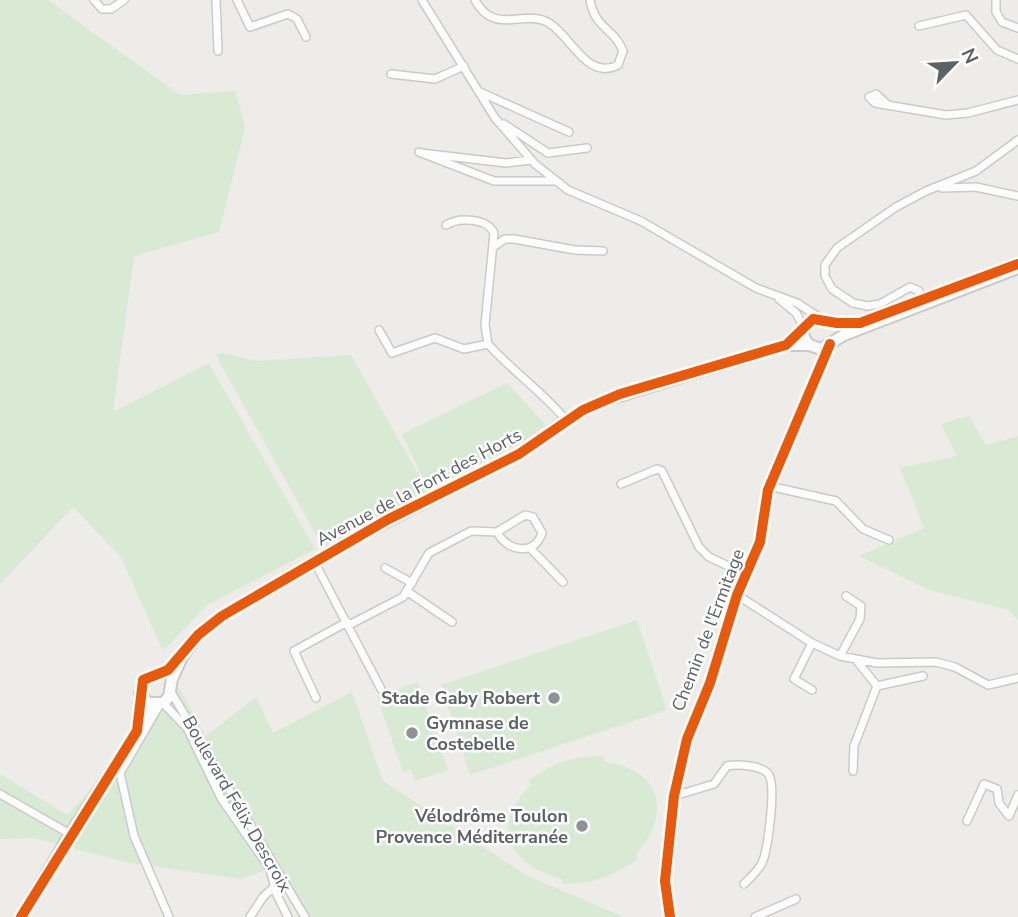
<svg xmlns="http://www.w3.org/2000/svg" width="1018" height="917" viewBox="0 0 1018 917" font-family="'Nunito Sans',sans-serif">
<rect width="100%" height="100%" fill="#edece8"/>
<path fill="#d8e9d4" d="M0,0H48L180,95L235,91L245,127L219,232L134,256L113,412L209,363L315,549L207,605L163,651L121,557L73,507L0,584Z
M225,353L255,361L351,355L427,490L424,495L328,546L320,542L218,359L217,354Z
M507,383L546,425L523,442L429,490L402,434Z
M969,416L986,445L1018,436V620L1008,610L932,591L859,556L924,528L900,468L957,456L941,424Z
M637,620L667,710L470,775L441,685Z
M418,682L448,770L415,781L411,769L403,772L377,696Z
M179,688L206,736L256,697L273,733L352,692L383,781L526,875L624,917H308L280,865L241,879L129,863L33,838L0,839V774L67,815L166,708Z
M603,756L605,762C661,769 673,814 636,854L638,859C615,875 592,885 563,884L562,879C511,866 488,827 531,785L529,780C552,764 575,755 603,756Z"/>
<g fill="none" stroke-linecap="round" stroke-linejoin="round">
<defs>
<path id="street" d="M94,0L102,9H111L124,0
M216,0L218,51
M237,0L250,27L288,14L297,19L306,37
M422,0L495,118L535,164L568,190L641,221L756,288L797,303L820,318
M475,0C495,37 525,8 549,23C572,37 587,81 618,65L623,51C614,28 595,29 590,0
M996,0V12L1002,22L1018,28
M919,26L966,15L997,50L1018,59
M391,74L435,79L464,66
M480,92L569,132
M888,105L876,94L869,97L875,103L946,115L968,113L1018,100
M504,124L548,153L587,148
M419,152L494,181H556
M421,153L506,163L531,160
M942,188L976,187L1018,196
M446,225C459,217 487,218 494,233L485,325L488,344
M493,247L505,239H514L575,250L603,251
M779,299L796,313L804,328
M921,302L919,291L910,287L880,304L868,306L853,303L832,289L825,276V265L837,248L896,207L926,191L976,171L1018,140
M379,330L392,353L435,338L464,349L488,344C512,371 543,392 566,420
M621,484L657,469L662,471L699,547L709,557L745,574
M769,486L836,501L863,529L889,540
M531,549L563,582
M315,563L381,689
M385,568L412,583
M408,592L452,622
M737,595L812,643L840,656L877,663L936,662L955,667L988,685L1018,678
M349,625L403,597L429,553L471,531L497,532C507,552 535,556 542,533L533,517L525,515L497,532
M812,643L794,679L812,690
M840,656L860,619L861,606L846,596
M877,686L923,676
M171,692L305,917
M316,698L294,651L347,622
M163,703L187,728L221,798L270,869L276,893L288,917
M159,706L120,773L134,836L169,917
M853,771L854,746L877,686L857,661
M0,794L70,834
M674,796L714,784L727,766C737,764 763,765 769,775C776,787 768,850 762,863C758,871 751,877 744,884
M967,821L984,784L997,789L999,803L1009,816L1018,795
M250,917L263,897L276,885
M670,917L665,881L674,796L687,739L710,683L737,595L760,542L768,490L829,345
M755,917L796,899"/>
<path id="secondary" d="M1018,264L860,323H837L813,319L805,325L803,336L809,345L821,349L844,335L1018,268
M140,693L148,703H163L169,697L172,679L182,657L198,635L222,616L355,538L519,454L568,419L600,402L786,345H809
M137,730L143,680L168,670L178,661
M21,917L70,834L155,705"/>
</defs>
<use href="#street" stroke="#c9cbca" stroke-width="10"/>
<use href="#secondary" stroke="#c9cac9" stroke-width="14"/>
<use href="#street" stroke="#fcfcfc" stroke-width="7"/>
<use href="#secondary" stroke="#fcfcfc" stroke-width="10"/>
<defs>
<path id="cycleway" d="M21,917L137,731L143,680L168,670L198,635L222,616L387,520L519,454L583,410L620,394L786,345L813,319L837,323H860L1018,264
M670,917L665,881L674,796L687,739L710,683L737,595L760,542L768,490L830,344"/>
</defs>
<use href="#cycleway" stroke="#fff" stroke-width="15"/>
<use href="#cycleway" stroke="#e8590c" stroke-width="10"/>
</g>
<g fill="#8f9294" stroke="#fff" stroke-width="2.5">
<circle cx="554" cy="698" r="7"/>
<circle cx="412" cy="733" r="7"/>
<circle cx="582" cy="826" r="7"/>
</g>
<g text-anchor="middle" stroke-width="5" stroke-linejoin="round" paint-order="stroke">
<g font-size="18" fill="#5d6266" stroke="#fff">
<text transform="translate(419 487) rotate(-28)" y="6">Avenue de la Font des Horts</text>
<text transform="translate(708 630) rotate(-69)" y="6">Chemin de l'Ermitage</text>
<text transform="translate(237 804) rotate(60)" y="6">Boulevard Félix Descroix</text>
</g>
<g font-size="18" font-weight="bold" fill="#5d6266" stroke="#fff" text-anchor="end">
<text x="540" y="704">Stade Gaby Robert</text>
<text x="426" y="729" text-anchor="start">Gymnase de<tspan x="426" dy="21">Costebelle</tspan></text>
<text x="568" y="822">Vélodrôme Toulon<tspan x="568" dy="21">Provence Méditerranée</tspan></text>
</g>
</g>
<g transform="translate(955 63) rotate(65)" stroke="#ffffff" stroke-width="5" paint-order="stroke">
<path d="M0-5L12 26L0 18L-12 26Z" fill="#5d6266"/>
<text y="-10" font-size="19" font-weight="bold" text-anchor="middle" fill="#5d6266">N</text>
</g>
</svg>
